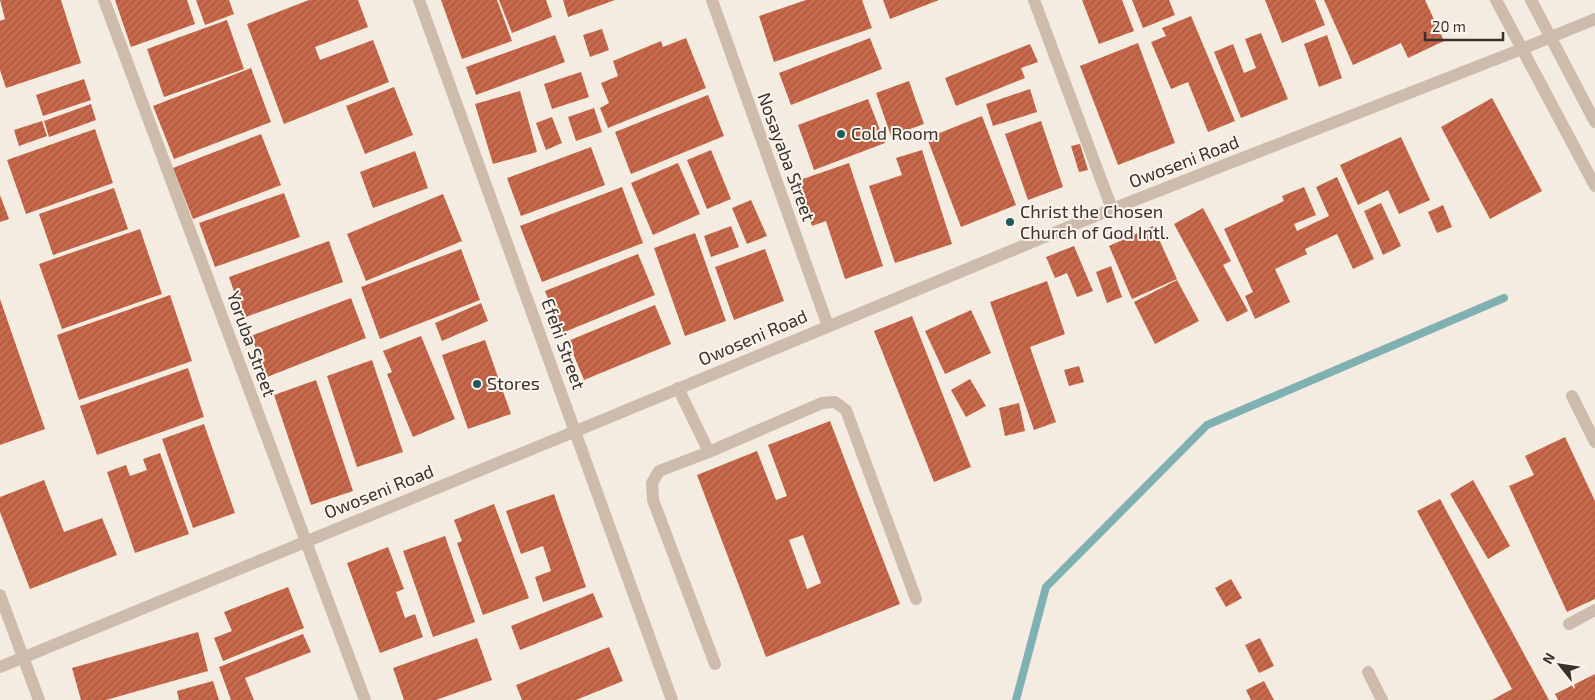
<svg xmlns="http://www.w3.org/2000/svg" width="1595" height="700" viewBox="0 0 1595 700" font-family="'Exo 2',sans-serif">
<defs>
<pattern id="building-hatch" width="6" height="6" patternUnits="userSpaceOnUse" patternTransform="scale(1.25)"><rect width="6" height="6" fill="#c8694b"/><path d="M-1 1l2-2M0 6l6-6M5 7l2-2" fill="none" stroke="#a4573f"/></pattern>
</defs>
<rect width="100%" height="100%" fill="#f4ebe1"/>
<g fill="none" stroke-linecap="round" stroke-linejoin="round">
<path stroke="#7fb0b2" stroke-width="8" d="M1016,700L1046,587L1207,425L1504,298"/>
</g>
<path fill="url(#building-hatch)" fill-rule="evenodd" d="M0,0H61L81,63L6,88L0,70V21L5,19Z
M115,0H187L195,24L131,47Z
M196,0H229L234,14L205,25Z
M309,0H358L368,27L315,47L320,60L373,40L389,82L284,124L247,24Z
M441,0H497L512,41L462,59Z
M499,0H546L552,17L512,33Z
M563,0H615L568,17Z
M806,0H862L872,28L774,62L759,16Z
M883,0H939L890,19Z
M1082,0H1122L1134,31L1099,44Z
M1132,0H1169L1175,15L1143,28Z
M1265,0H1315L1325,25L1282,43Z
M1324,0H1425L1444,41L1408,58L1401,43L1353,65Z
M1191,16L1235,121L1208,132L1188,82L1171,89L1151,42L1166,36L1162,28Z
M227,20L244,69L164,97L147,49Z
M602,29L609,50L590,57L583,35Z
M1261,33L1288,99L1241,118L1214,52L1233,44L1244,73L1256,68L1245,39Z
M555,35L565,62L476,95L466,67Z
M1327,35L1342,78L1319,87L1304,44Z
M686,38L706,88L608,128L600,108L609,103L601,83L618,76L613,61L661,41L663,47Z
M870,38L882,69L791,105L779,73Z
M1138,43L1175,143L1118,165L1080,66Z
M1030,44L1038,62L1021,68L1025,78L956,106L945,78Z
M251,68L271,122L174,159L153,106Z
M581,72L589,97L552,109L544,84Z
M84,79L91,100L43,116L36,95Z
M909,81L924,124L891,136L876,93Z
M394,87L413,135L365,154L346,106Z
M1030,89L1037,112L993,126L986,104Z
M520,91L537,152L493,164L475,104Z
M708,95L724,136L631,174L615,132Z
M1492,98L1542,191L1490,219L1441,127Z
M868,99L885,143L814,170L798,125Z
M91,104L96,120L49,137L44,121Z
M594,108L602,132L576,141L568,117Z
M982,116L1016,205L961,227L927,138Z
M552,117L562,143L546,150L536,123Z
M42,121L47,136L19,146L14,130Z
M1041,121L1063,187L1028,200L1005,134Z
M95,129L113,183L26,214L7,160Z
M261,134L281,185L193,219L173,168Z
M1401,137L1430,200L1399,214L1388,190L1358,205L1340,165Z
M1080,144L1088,170L1079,172L1071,146Z
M591,147L605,185L521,216L507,178Z
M711,150L731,199L707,209L687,160Z
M922,150L952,244L895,263L869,186L902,175L896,158Z
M415,151L428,188L373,208L360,172Z
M678,163L700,214L653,235L631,183Z
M849,163L883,266L845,279L826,221L812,226L797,181Z
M1337,177L1374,259L1353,269L1337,234L1305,249L1307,254L1275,269L1290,302L1255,319L1245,296L1253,292L1224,229L1284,201L1282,196L1304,187L1316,215L1294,224L1297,231L1329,216L1316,187Z
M622,187L643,243L542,282L520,226Z
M114,188L128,229L53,255L39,214Z
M284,193L300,237L215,267L199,223Z
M443,194L462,241L366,281L347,234Z
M0,195L9,219L0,222Z
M751,200L767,236L747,244L732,208Z
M1381,203L1401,246L1383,255L1364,211Z
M1443,205L1452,227L1437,233L1428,212Z
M1203,208L1231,261L1223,265L1248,311L1227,322L1174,224Z
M731,226L739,247L711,257L704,236Z
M1153,226L1177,279L1132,299L1109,246Z
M140,229L162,294L62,329L39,264Z
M695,233L726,321L685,336L654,248Z
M329,241L343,282L243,318L229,277Z
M1074,246L1093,291L1077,297L1067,273L1055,278L1046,257Z
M461,249L480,300L380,339L361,287Z
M765,249L784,301L734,320L715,267Z
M638,254L655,295L562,333L545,291Z
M1111,266L1122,297L1107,303L1096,272Z
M1177,280L1199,321L1155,344L1134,302Z
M1047,281L1065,334L1030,347L1056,422L1034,430L990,302Z
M170,295L192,361L79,400L57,335Z
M351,298L366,338L267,377L251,336Z
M0,299L45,429L0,445Z
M481,303L488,321L442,341L435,323Z
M655,305L671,344L584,380L568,341Z
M971,310L991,353L945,374L925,331Z
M912,316L971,467L934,482L874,331Z
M421,336L455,419L413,437L387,374L392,372L383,351Z
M485,340L511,414L468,429L442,355Z
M372,360L403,452L357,467L327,376Z
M1079,366L1084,382L1069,386L1064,370Z
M188,368L204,417L97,455L80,406Z
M970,379L986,406L966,417L951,390Z
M316,380L353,491L311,505L274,395Z
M1019,403L1025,431L1005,436L999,408Z
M830,421L900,604L766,657L697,475L757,451L776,500L787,496L768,445ZM803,535L821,583L807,589L789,540Z
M204,424L235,513L193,528L162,439Z
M1565,437L1595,501V599L1567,612L1509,486L1534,475L1525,456Z
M160,453L189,534L135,553L107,472L126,465L130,476L147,470L143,459Z
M44,480L64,532L102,518L117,555L30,589L0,512V497Z
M1473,480L1510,546L1488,559L1450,494Z
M554,494L586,587L543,602L535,577L551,571L543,546L521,554L506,511Z
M1440,499L1549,700H1492L1512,689L1417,511Z
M494,504L529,598L483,615L457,543L462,541L454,520Z
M445,536L475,622L433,637L403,551Z
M388,547L404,589L396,592L405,618L415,614L423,637L380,653L347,563Z
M1231,579L1242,598L1226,607L1215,588Z
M288,587L304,628L223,661L214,638L232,631L224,612Z
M593,593L603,617L520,650L511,626Z
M198,632L208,671L106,700H81L72,668Z
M303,634L311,652L245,678L254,700H231L219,667Z
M477,638L492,680L436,700H404L393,668Z
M1260,638L1274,666L1259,673L1245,645Z
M609,647L623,681L576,700H522L516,685Z
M1595,674V700H1558L1555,694Z
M213,681L219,700H179L177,691Z
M1264,681L1274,700H1251L1246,690Z"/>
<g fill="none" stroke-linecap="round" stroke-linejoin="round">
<path stroke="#cdbbac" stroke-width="12" d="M104,0L365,700
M419,0L672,700
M712,0L828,326
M1034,0L1112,209
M1496,0L1595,186
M1531,0L1595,122
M678,388L709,452L659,471L652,483L653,500L715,664
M1572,396L1595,442
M709,452L822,403L835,402L846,410L916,599
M0,595L39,700
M1569,624L1595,610
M0,667L576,431L1112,209L1522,49L1595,19
M1368,672L1382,700"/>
</g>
<g fill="#1f5a5e" stroke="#fbf5ee" stroke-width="2">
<circle cx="841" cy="134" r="5"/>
<circle cx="1010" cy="222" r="5"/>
<circle cx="477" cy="384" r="5"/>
</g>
<g text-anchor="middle" stroke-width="4" stroke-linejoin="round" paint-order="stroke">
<g font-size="18" fill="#3b302b" stroke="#fbf5ee" text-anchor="start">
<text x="851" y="140">Cold Room</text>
<text x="1020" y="218">Christ the Chosen<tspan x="1020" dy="21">Church of God Intl.</tspan></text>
<text x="487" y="390">Stores</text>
</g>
<g font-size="18" fill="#3b302b" stroke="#fbf5ee">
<text transform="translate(786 157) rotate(70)" y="6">Nosayaba Street</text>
<text transform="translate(1184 162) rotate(-21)" y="6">Owoseni Road</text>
<text transform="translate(753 338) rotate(-23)" y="6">Owoseni Road</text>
<text transform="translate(251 344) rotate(70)" y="6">Yoruba Street</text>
<text transform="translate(563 344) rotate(70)" y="6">Efehi Street</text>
<text transform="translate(379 492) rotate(-22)" y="6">Owoseni Road</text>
</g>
</g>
<g transform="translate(1560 665) rotate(300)" stroke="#fbf5ee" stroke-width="4" paint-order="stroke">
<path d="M0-4L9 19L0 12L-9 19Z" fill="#3b302b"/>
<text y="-8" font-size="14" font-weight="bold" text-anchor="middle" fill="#3b302b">N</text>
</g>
<path d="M1425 32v8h78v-8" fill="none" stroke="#3b302b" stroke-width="2.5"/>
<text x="1432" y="32" font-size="15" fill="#3b302b" stroke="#fbf5ee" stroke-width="4" paint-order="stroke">20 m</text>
</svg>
